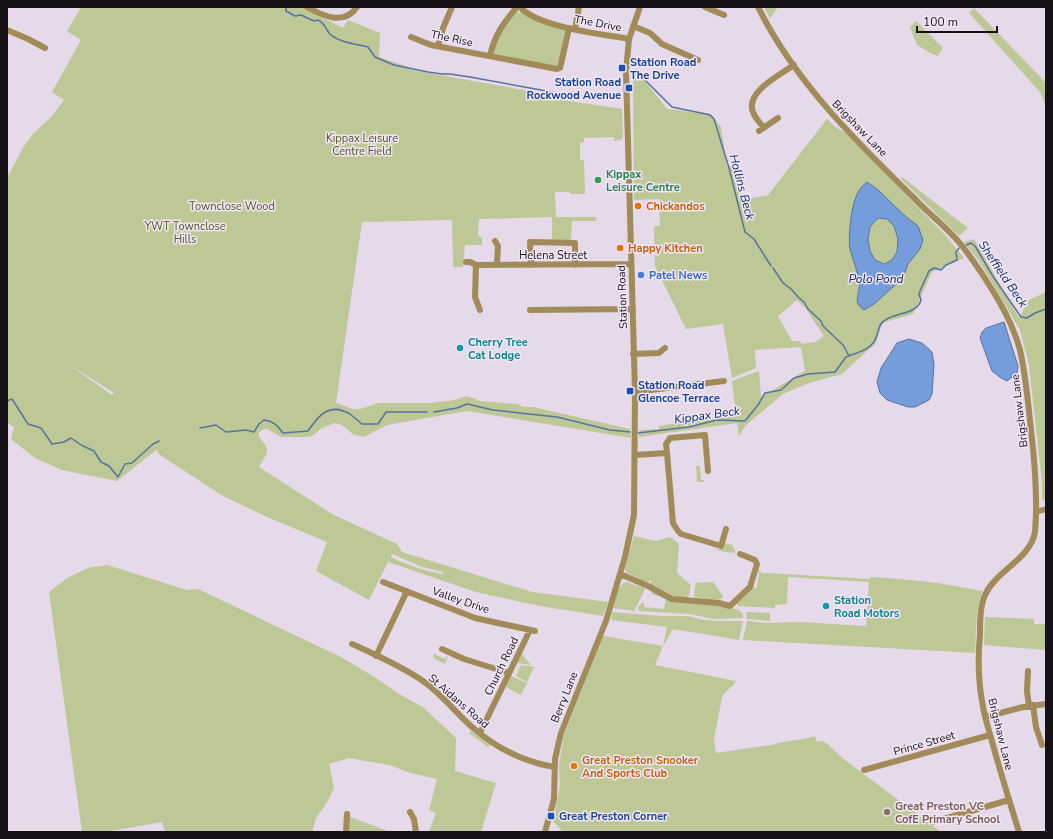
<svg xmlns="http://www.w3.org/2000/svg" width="1053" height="839" viewBox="0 0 1053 839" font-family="'Nunito Sans',sans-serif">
<rect width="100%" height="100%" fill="#e5d9ea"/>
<path fill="#bdc896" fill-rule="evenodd" d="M81,7H301L343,28L348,20L380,33L379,57L408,67V68L411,70L563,97V100L622,109L623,137L621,140L614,141V137L584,138V142L580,143V160H584L585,194H570V192H555L556,217H596V221H572L571,241L552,240V217L479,219L478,236L482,238V245H465L463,267H453L452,220L362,222L336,403L353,409H360L378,403H430L454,400L467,396L480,401L517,404L523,407H533L630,429L631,438L467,411L387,425L364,437L354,435L342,425L335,423L322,428L312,436L304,437H281L266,428L259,432V437C272,452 267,452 259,467L332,514L397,544L402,552L532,592L608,602L603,616L540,606L476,592L388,562L369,600L316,571L327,542L267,517L223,496L160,455L156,450L117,481L62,470L35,458L11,439L14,427L7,423V178L24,146L34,133L52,116L64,100L52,92L81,40L67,31ZM67,363L114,393L112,395ZM392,554L422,567L443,572V574C425,571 407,565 391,557Z
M764,7H778L770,18Z
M974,8L1046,83V107L1040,92L969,13Z
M516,12L523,13L565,30L559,64L557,67L494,54C493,38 507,24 516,12Z
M916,21L943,48L938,56L932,54L917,45L910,27Z
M633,71H637L667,109L711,114L721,127L727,167L734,165L740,201L768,195L827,119L835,127L846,133L944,234L964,258L932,272L913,314L882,323L876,343L842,374L809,383L783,394L745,426L739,436L737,423L639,437V430L659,429V426L736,415L732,381L756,372L759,371L761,397L805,371L801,347L755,350L756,368L732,378L723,324L686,329L655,266L654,226H660L659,199L634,200ZM855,198L904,215L918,226L920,249L908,264L903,278L891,287L857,300L860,285L857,272L850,248V225ZM797,300L806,309L824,336L815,342L801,344L800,341H792L778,316Z
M902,177L960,222L968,228L959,236L901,179Z
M878,218L887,219L894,226L898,239L897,252L892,260L884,264L875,260L870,251L868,240L870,227Z
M974,239L1019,318L1029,300L1046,292V501L1042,500V482L1029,365L1020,330L979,261L964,242Z
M696,466H700L701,480H704V482H697Z
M634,536L655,541L670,537L679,544L677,573L691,585L689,595L687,598L674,596L650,584L652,581L650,580L648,583L627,573L625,569Z
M724,543L732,545L735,550V553L719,551V548Z
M107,565L187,590L198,589L341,657L376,678L399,694L423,707L456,738L455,771L496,783L481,832H429L436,813L429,810L437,779L411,773L389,765L349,758L329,764L334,788L326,804L316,818L312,832H165L162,822L105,832H82L49,592L67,578L88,568Z
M757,569L762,573H766L870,579V577C908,579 945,583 982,591L977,612L975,653L743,640L747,621L767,623L799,622L866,626L869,582L788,577L787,604L775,605V608L738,606L737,603L749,593L752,587L757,588L759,572L756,571Z
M626,582L645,588L644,592L634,611L613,608C616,599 617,585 626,582Z
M713,582L723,596V598L717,600L694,597L695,586L696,583Z
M651,589L666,598L722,606L739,610L743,614V618L713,619L690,614L639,611L638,607L642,603H644V607L664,609L666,599L652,594Z
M612,612L661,616H688L704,620L719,621H743L739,640L673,629L663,646L655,665L736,681C732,688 724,691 722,698L714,739L716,753L771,745C786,740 801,741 815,736L817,742L821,741L826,743L845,760L941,832H567L561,830L553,821L560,786L559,765L564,735L603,636L663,646L667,627L611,620Z
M746,612L770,613V621L747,619Z
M985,617L1034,619V624H1046V650L984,645Z
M434,654L445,659L447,656H448L445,664L433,658Z
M522,654L531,665L517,663Z
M521,665L534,667L527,682L516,676Z
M511,676L527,683L521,695L509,689L506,686Z
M471,731L490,745L488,747L469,733Z
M348,816L390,832H347Z"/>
<path fill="#759cdb" stroke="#5872a0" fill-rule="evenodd" d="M867,182L877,189L904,215L918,226L923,240L920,249L908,264L903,278L874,304L864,310C851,301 861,295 859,283C858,271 853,261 850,249C848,239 851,207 856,197C858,191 862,186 867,182ZM878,218L887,219L894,226L898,239L897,252L892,260L884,264L875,260L870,251L868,240L870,227Z
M1004,322L1018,366L1017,373L1007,381L1001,378L992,371L980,338L982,332L986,328Z
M909,339L922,343L932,352L934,364L932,394L929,400L915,407H908L887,400L880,393L877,382L881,368L897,343Z"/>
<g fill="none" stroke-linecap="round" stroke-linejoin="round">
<path stroke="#5872a0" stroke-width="1.5" d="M286,7V11L295,16L301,15L314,21L318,20C327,25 325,30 331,35C341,43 356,44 368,47L375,57L394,65L428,72L442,74H450L470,77L563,94
M635,70L672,107L706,114L710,115L714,119L729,168L745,232L754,239L771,266
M966,245L971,243L975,246L994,278L1021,317L1027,318L1035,313L1046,309
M773,268L783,283L791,289L799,298L804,302L808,309L821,321L823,326L843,345L849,356
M7,401L12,399L28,424L41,428L52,444L64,442L71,438L81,445L94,451L101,462L109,466L118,477L125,464L132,463L153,444L159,441
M434,412L457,408L467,404L493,410L557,417L610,430L630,432
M200,428L216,425L226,432L246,430L254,432L259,424L264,420C273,421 277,425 283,433L308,431C319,415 329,402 350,414C354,417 358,421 362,424H378L386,412H427
M638,433L689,427L717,420L745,421L758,405L765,393L781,390L794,378L808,374L835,372L846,357C858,352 873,350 877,335C879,329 879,324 884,321C895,312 917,315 921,300L919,294L920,291L929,271L934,268L941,270L946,265L957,260L956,252L959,248"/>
<path stroke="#a18b58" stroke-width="6" d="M307,7C323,16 344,26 357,7
M520,7C537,27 602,34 629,39
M705,7L724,15
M758,7C795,82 856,141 915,199C928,213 944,225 957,240C968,252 977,266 986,280C1000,302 1013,324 1020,350C1026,376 1028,403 1031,430C1035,464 1038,498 1035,532C1030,560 996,570 985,595C980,607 980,621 980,634C978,656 978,679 982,701C984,716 989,730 993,745C1001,774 1010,803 1019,832
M633,26L650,33L662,44L698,60
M575,29L579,7
M7,30L28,39L45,48
M411,37L431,45L557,69L560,68L561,64L569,28
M438,46L443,28L452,7
M490,56C494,36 504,22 517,7
M764,128C760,123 755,118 753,112C745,92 780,75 794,65
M759,131L778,118
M495,241L498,246L497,264
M466,262H470L476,265
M476,265L631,264
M476,265L475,297L480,310
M531,265L530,242L575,243V265
M530,310L633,309
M633,354L659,353L665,348
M635,392L724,381
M667,453L666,444L670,438L705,435L708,471
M635,455L667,453L673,523L678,531L681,534L721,546L726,529
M1036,512L1046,509
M620,574L648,586L672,599L719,603L730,606L750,587L757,564L755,560L740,554
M383,582L475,618L535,631
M352,644C376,655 401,666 423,681C442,694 455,712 472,727C496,748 524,762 554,767
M442,649L464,659L509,673
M376,656L407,591
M1028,671L1027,691L1029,706
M1033,705L1036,727L1042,745
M985,717L1023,707L1046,704
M480,733L530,630
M864,770L990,735
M410,812L414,819L416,832
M933,822L1009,800
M346,832L347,814
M545,832L554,799L555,759L561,733L606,621L625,557L634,515L635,392L626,71L629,39L640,7"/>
</g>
<g fill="#1a4fb4" stroke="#f2e6f7" stroke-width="1.5">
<rect x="618" y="64" width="8" height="8" rx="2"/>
<rect x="625" y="84" width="8" height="8" rx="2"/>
<rect x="626" y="387" width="8" height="8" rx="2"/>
<rect x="547" y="812" width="8" height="8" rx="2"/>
</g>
<circle fill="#2e9e5b" stroke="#f2e6f7" stroke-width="1.5" cx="598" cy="180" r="4"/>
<g fill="#e8710a" stroke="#f2e6f7" stroke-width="1.5">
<circle cx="638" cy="206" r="4"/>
<circle cx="620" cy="248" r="4"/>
<circle cx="574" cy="766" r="4"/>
</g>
<circle fill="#3f7fe0" stroke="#f2e6f7" stroke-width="1.5" cx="641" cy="275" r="4"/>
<g fill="#0f9aa8" stroke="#f2e6f7" stroke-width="1.5">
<circle cx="460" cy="348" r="4"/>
<circle cx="826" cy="606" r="4"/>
</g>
<circle fill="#8d6e63" stroke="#f2e6f7" stroke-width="1.5" cx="887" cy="812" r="4"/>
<g text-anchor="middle" stroke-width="3" stroke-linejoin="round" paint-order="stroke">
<g font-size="11" fill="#151116" stroke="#f2e6f7">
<text transform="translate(598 23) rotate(11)" y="4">The Drive</text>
<text transform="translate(452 38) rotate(12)" y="4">The Rise</text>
<text transform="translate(860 128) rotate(46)" y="4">Brigshaw Lane</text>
<text x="553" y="259">Helena Street</text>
<text transform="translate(622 297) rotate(-92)" y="4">Station Road</text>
<text transform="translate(1019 411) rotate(-97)" y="4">Brigshaw Lane</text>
<text transform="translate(461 600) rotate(19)" y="4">Valley Drive</text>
<text transform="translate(501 666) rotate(-64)" y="4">Church Road</text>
<text transform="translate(564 697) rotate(-68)" y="4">Berry Lane</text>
<text transform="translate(459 701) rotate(41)" y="4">St Aidans Road</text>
<text transform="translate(1001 734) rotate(76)" y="4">Brigshaw Lane</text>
<text transform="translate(924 743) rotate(-16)" y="4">Prince Street</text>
</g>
<g font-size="11" font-weight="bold" fill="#164399" stroke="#f2e6f7" text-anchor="start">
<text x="630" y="66">Station Road<tspan x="630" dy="13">The Drive</tspan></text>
<text x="621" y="86" text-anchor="end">Station Road<tspan x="621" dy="13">Rockwood Avenue</tspan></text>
<text x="638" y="389">Station Road<tspan x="638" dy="13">Glencoe Terrace</tspan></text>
<text x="559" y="820">Great Preston Corner</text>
</g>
<g font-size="11" fill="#4d571f" stroke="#f2e6f7">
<text x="362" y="142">Kippax Leisure<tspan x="362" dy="13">Centre Field</tspan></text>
<text x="232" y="210">Townclose Wood</text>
<text x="185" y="230">YWT Townclose<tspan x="185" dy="13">Hills</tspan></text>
</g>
<g font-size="11" font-weight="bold" fill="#27864d" stroke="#f2e6f7" text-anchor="start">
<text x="606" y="178">Kippax<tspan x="606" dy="13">Leisure Centre</tspan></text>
</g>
<g font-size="11" font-weight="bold" fill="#c56008" stroke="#f2e6f7" text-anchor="start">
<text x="646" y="210">Chickandos</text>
<text x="628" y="252">Happy Kitchen</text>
<text x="582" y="764">Great Preston Snooker<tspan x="582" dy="13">And Sports Club</tspan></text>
</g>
<g font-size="11" font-weight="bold" fill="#366cbe" stroke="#f2e6f7" text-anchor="start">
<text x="649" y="279">Patel News</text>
</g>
<g font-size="11" font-weight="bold" fill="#0d838f" stroke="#f2e6f7" text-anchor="start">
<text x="468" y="346">Cherry Tree<tspan x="468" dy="13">Cat Lodge</tspan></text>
<text x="834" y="604">Station<tspan x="834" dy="13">Road Motors</tspan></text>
</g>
<g font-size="11" font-weight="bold" fill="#785e54" stroke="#f2e6f7" text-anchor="start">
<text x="895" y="810">Great Preston VC<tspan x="895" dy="13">CofE Primary School</tspan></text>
</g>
<g font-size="12" font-style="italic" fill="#082c64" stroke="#f2e6f7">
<text transform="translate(742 187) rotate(75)" y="4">Hollins Beck</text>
<text transform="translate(1003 274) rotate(56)" y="4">Sheffield Beck</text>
<text x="876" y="283">Polo Pond</text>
<text transform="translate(707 415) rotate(-8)" y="4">Kippax Beck</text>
</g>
</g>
<rect width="1053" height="839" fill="none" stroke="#151116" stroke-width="16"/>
<path d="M917 26v6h80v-6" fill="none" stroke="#151116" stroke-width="2"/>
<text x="923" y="26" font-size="12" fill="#151116" stroke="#f2e6f7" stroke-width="3" paint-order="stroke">100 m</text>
</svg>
